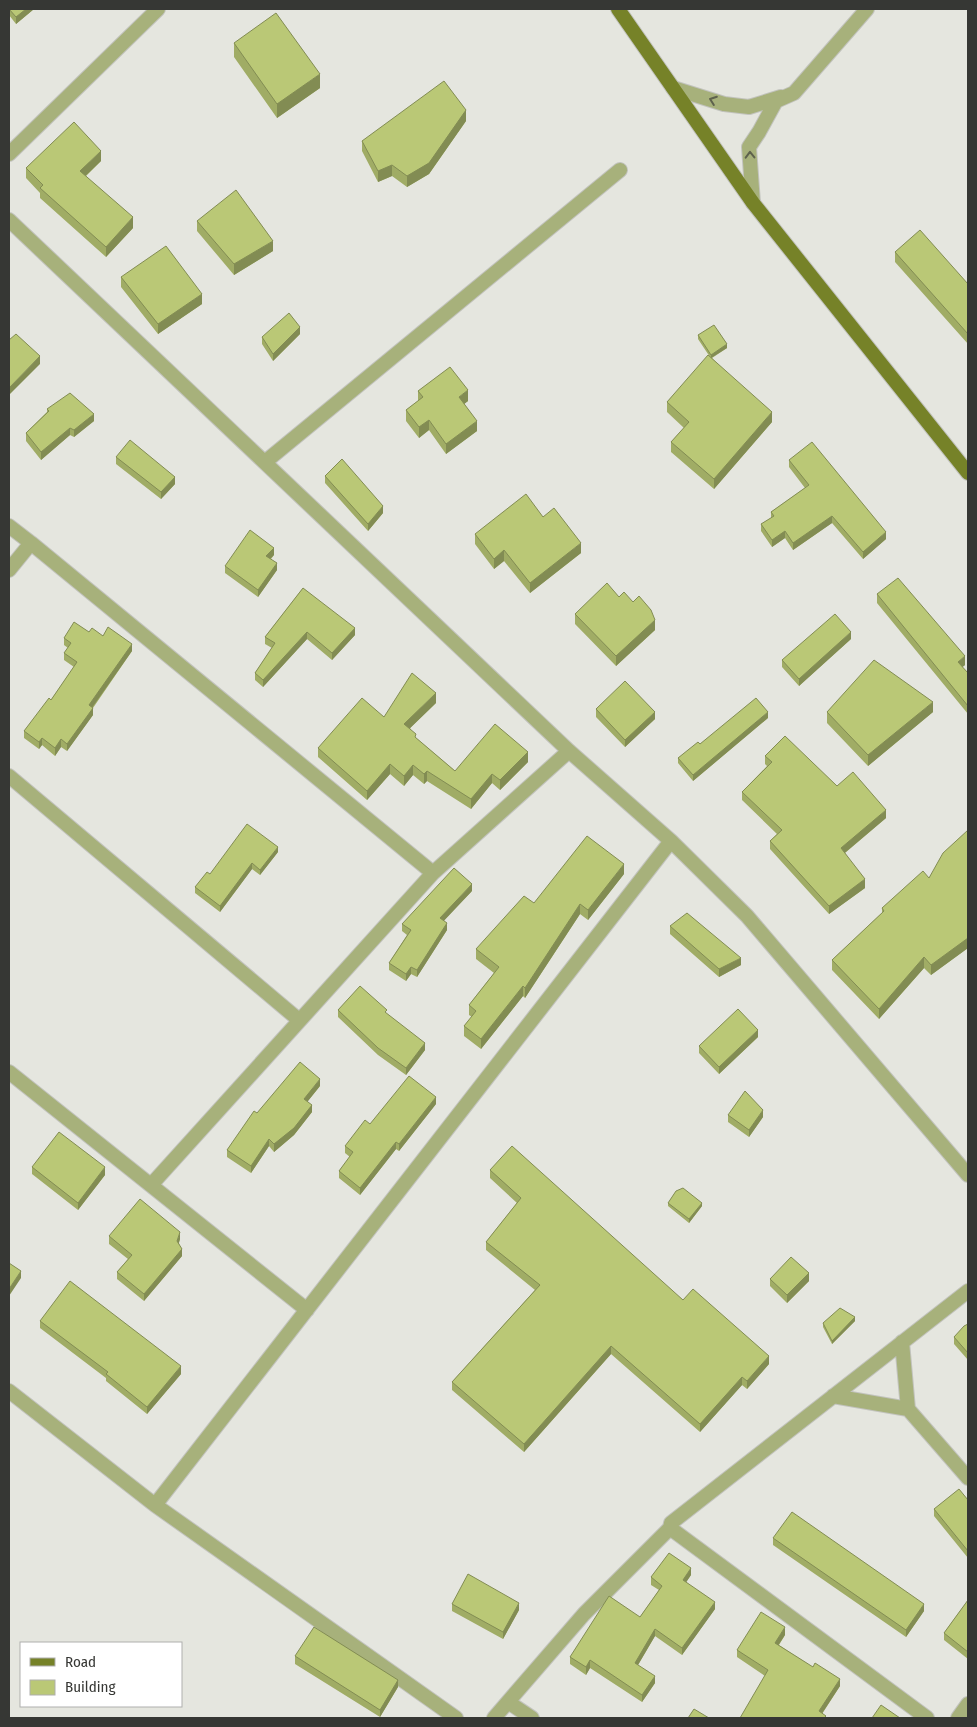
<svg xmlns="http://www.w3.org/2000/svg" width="977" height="1727" viewBox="0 0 977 1727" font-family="'Fira Sans Condensed',sans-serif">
<rect width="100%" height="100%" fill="#e5e6df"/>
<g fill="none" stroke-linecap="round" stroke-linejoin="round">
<defs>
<path id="minor" d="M673,88L724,104L749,107L781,97
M9,154L158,9
M753,203L749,147L759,132L776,101L794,93L867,9
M9,220L569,751L671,841L747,916L968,1175
M265,462L620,170
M9,526L31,543L433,873
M9,570L31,543
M9,776L299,1020
M9,1072L307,1310
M151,1185L433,873L569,751
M902,1342L908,1409L968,1478
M9,1391L155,1505L456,1718
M833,1396L908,1409
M155,1505L671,841
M670,1528L927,1718
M508,1702L532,1718
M494,1718L584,1614L670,1528L671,1523L968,1291
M958,1718L968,1704"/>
<path id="primary" d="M618,9L753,203L968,473"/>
</defs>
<use href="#minor" stroke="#c2c3bd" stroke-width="16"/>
<use href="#primary" stroke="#c2c3bd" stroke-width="16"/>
<use href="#minor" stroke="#a7b17b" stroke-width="14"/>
<use href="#primary" stroke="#768228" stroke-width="14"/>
</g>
<path fill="#a0ac65" d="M9,9H34L16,24L9,15Z
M234,43L320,88L277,118L234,57Z
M466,121L429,174L407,187L392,176L378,182L362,151V141Z
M101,161L86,176L133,228L106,257L40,198V193L26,178V168Z
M197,221L273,251L234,275L197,231Z
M895,252L968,284V344L895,262Z
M121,277L202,304L158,334L121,287Z
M300,334L273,361L262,344V337Z
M698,335L727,348L712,358L772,422L714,489L671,452V442L684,428L667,412V402L710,357L698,339Z
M418,391L468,401L464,404L477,431L446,454L429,430L419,438L406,421V410L418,401Z
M47,409L94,421L74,437L70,435L41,460L26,441V433L47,412Z
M116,457L175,484L161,499L116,464Z
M789,460L886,539L863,559L832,523L793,550L785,538L772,547L761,531V524L771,518V512L805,488L789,467Z
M325,476L383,513L368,531L325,483Z
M475,534L581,553L530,593L504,561L494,569L475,544Z
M274,555L271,559L277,570L258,597L225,573V566Z
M303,588L355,635L332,660L307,639L263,687L255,680V673L272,648L265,644V637Z
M877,594L965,665L962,667L968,673V714L877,603Z
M619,597L633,602L655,630L616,666L575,624V614Z
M89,632L103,636L132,651L93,708V715L67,751L61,747L55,756L42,745L39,749L24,738V731L51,700L74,667L64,660V653L68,648L64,645V638Z
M851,639L799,686L782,667V660Z
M436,703L410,728L416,738L455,771L528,762L500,790L492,783L471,809L427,781L424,784L413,775L404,786L390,774L367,800L318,757V748L384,717Z
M596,709L655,719L625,747L596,717Z
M827,712H933L868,766L827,723Z
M768,718L693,781L678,763V758L700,744Z
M765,756L837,786L886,818L845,853L865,888L829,914L770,849V841L777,834L742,800V792L767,766L765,764Z
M968,830V948L931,975L924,968L879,1019L832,970V960L882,913V908L929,878Z
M278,852L260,875L252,869L220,912L195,893V887L210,874Z
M624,874L588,920L580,914L525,998L523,996L481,1049L464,1036V1026L472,1017L469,1015V1005L494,973L476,959V949L534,903Z
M472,891L444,920L447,930L417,977L411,974L406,981L389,970V963L407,935L402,931V924Z
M670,926L741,965L719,977L670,934Z
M338,1010L387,1014L425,1050L406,1075L378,1055L338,1017Z
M758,1037L719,1074L699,1053V1046Z
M320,1086L307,1102L312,1112L294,1135L274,1152L269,1146L251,1173L227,1157V1150L257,1113Z
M436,1104L399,1151L396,1149L360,1195L339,1178V1171L350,1157L345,1153V1146L370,1124Z
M728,1115L763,1117L749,1137L728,1122Z
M32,1167L105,1175L78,1210L32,1174Z
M490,1170L683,1300L769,1364L747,1389L742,1385L700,1432L611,1354L524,1452L452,1390V1382L535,1290L486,1250V1242L517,1203L490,1178Z
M668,1203L702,1206L689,1223L668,1206Z
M109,1236L180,1239L179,1243L182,1256L144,1301L117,1279V1272L128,1259L109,1244Z
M770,1279L809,1281L787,1303L770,1286Z
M40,1321L181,1374L147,1414L106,1381V1378L40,1328Z
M855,1321L832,1344L823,1327V1323Z
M968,1324V1360L954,1344V1337Z
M968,1500V1558L934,1516V1509Z
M773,1538L924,1611L906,1637L773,1545Z
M691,1575L686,1582L715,1609L682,1655L655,1636L638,1665L655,1683L642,1702L590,1668L586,1675L570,1664V1657L640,1617L659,1590L651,1585V1577Z
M968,1600V1659L944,1640V1633Z
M452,1604L519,1610L503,1639L452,1611Z
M785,1635L779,1645L840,1686L822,1714L826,1718L765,1676L737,1657V1650Z
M295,1656L398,1687L380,1717L295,1664Z"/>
<path fill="#828c53" d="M26,9H34L16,24V17Z
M320,74V88L277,118V104Z
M466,110V121L429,174L407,187V176Z
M101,151V161L80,181V171Z
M392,165V176L378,182V171Z
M133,217V228L106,257V247Z
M273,241V251L234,275V264Z
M202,294V304L158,334V324Z
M300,327V334L273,361V354Z
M727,344V348L711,358V355Z
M40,356V364L9,395V388Z
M468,390V401L459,408V397Z
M772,412V422L714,489V479Z
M94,414V421L74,437V430Z
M429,420V430L419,438V427Z
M477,421V431L446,454V444Z
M70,428V435L41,460V452Z
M175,477V484L161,499V492Z
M383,506V513L368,531V524Z
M832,516V523L793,550V543Z
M785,531V538L772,547V540Z
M886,532V539L863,559V552Z
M581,543V553L530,593V583Z
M274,548V555L266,563V556Z
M504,550V561L494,569V559Z
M277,563V570L258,597V590Z
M655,620V630L616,666V656Z
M355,628V635L332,660V653Z
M307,632V639L263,687V680Z
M851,632V639L799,686V679Z
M132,644V651L89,712V705Z
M965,656V665L958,671V662Z
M436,693V703L404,734V724Z
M933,702V712L868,766V755Z
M93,708V715L67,751V744Z
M655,712V719L625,747V740Z
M768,712V718L693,781V775Z
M42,738V745L39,749V742Z
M61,739V747L55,756V748Z
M528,752V762L500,790V780Z
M390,764V774L367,800V791Z
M413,765V775L404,786V776Z
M427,771V781L424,784V774Z
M492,774V783L471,809V799Z
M886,810V818L841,856V848Z
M278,847V852L260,875V870Z
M252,863V869L220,912V906Z
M624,864V874L588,920V910Z
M865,879V888L829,914V906Z
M472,884V891L440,925V918Z
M580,904V914L525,998V988Z
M447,923V930L417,977V970Z
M968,938V948L931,975V965Z
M924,957V968L879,1019V1009Z
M741,958V965L719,977V969Z
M411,967V974L406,981V974Z
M523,986V996L481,1049V1039Z
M758,1030V1037L719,1074V1067Z
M425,1043V1050L406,1075V1068Z
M320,1079V1086L304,1106V1099Z
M436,1097V1104L399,1151V1144Z
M312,1105V1112L294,1135L274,1152V1144Z
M763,1110V1117L749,1137V1130Z
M269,1139V1146L251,1173V1166Z
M396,1142V1149L360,1195V1188Z
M105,1167V1175L78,1210V1203Z
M702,1203V1206L689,1223V1219Z
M180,1232V1239L177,1248V1241Z
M182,1249V1256L144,1301V1294Z
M21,1271V1278L9,1296V1289Z
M809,1273V1281L787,1303V1295Z
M855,1317V1321L832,1344V1341Z
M611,1346V1354L524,1452V1444Z
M769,1356V1364L747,1389V1381Z
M181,1366V1374L147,1414V1407Z
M742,1377V1385L700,1432V1424Z
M691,1568V1575L683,1587V1580Z
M715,1602V1609L682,1655V1648Z
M519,1603V1610L503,1639V1632Z
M924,1604V1611L906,1637V1630Z
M785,1627V1635L775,1650V1643Z
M655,1629V1636L635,1670V1663Z
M590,1660V1668L586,1675V1667Z
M655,1676V1683L642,1702V1695Z
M840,1679V1686L819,1718V1711Z
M398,1680V1687L380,1717V1710Z"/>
<path fill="#bac876" stroke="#828c53" d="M9,9H26L16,17Z
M276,13L320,74L277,104L234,43Z
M444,81L466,110L429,163L407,176L392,165L378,171L362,141Z
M74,122L101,151L80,171L133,217L106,247L40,188L43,185L26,168Z
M236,190L273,241L234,264L197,221Z
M920,230L968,284V334L895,252Z
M166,246L202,294L158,324L121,277Z
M289,313L300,327L273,354L262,337Z
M714,325L727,344L711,355L698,335Z
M16,334L40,356L9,388V340Z
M708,355L772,412L714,479L671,442L689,422L667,402Z
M450,367L468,390L459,397L477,421L446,444L429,420L419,427L406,410L423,397L418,391Z
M70,393L94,414L74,430L70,428L41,452L26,433L49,411L47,409Z
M130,440L175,477L161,492L116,457Z
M812,442L886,532L863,552L832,516L793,543L785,531L772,540L761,524L774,516L771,512L809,485L789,460Z
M342,459L383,506L368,524L325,476Z
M526,494L543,517L554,508L581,543L530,583L504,550L494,559L475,534Z
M250,530L274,548L266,556L277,563L258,590L225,566Z
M898,578L965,656L958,662L968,673V706L877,594Z
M607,583L619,597L624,592L633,602L639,596L651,610L655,620L616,656L575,614Z
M303,588L355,628L332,653L307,632L263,680L255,673L275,643L265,637Z
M835,614L851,632L799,679L782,660Z
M74,622L89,632L92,628L103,636L108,627L132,644L89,705L93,708L67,744L61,739L55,748L42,738L39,742L24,731L49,698L51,700L77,662L64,653L71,643L64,638Z
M874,660L933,702L868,755L827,712Z
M412,673L436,693L404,724L416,734L415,737L455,771L495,724L528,752L500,780L492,774L471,799L427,771L424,774L413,765L404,776L390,764L367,791L318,748L362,698L384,717Z
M625,681L655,712L625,740L596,709Z
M756,698L768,712L693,775L678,758L698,742L700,744Z
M785,736L837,786L853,772L886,810L841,848L865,879L829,906L770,841L782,830L742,792L772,762L765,756Z
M247,824L278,847L260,870L252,863L220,906L195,887L207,872L210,874Z
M968,830V938L931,965L924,957L879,1009L832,960L884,911L882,908L923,871L929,878L943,853Z
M587,836L624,864L588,910L580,904L525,988L523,986L481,1039L464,1026L476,1011L469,1005L499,967L476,949L524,896L534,903Z
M454,868L472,884L440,918L447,923L417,970L411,967L406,974L389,963L411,930L402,924Z
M687,913L741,958L719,969L670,926Z
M360,986L387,1010L385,1012L425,1043L406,1068L378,1048L338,1010Z
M738,1009L758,1030L719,1067L699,1046Z
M300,1062L320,1079L304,1099L312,1105L294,1128L274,1144L269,1139L251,1166L227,1150L254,1111L257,1113Z
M409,1076L436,1097L399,1144L396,1142L360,1188L339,1171L353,1152L345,1146L365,1120L370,1124Z
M745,1091L763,1110L749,1130L728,1115Z
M59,1132L105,1167L78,1203L32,1167Z
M512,1146L683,1300L693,1289L769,1356L747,1381L742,1377L700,1424L611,1346L524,1444L452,1382L540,1285L486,1242L521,1198L490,1170Z
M683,1188L702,1203L689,1219L668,1203L676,1191Z
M140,1199L180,1232L177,1241L182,1249L144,1294L117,1272L132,1255L109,1236Z
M791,1257L809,1273L787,1295L770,1279Z
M9,1263L21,1271L9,1289Z
M70,1281L181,1366L147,1407L106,1374L108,1372L40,1321Z
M840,1308L855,1317L832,1341L823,1323Z
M968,1324V1353L954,1337L964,1326Z
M959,1489L968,1500V1551L934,1509Z
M792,1512L924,1604L906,1630L773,1538Z
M669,1553L691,1568L683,1580L715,1602L682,1648L655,1629L635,1663L655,1676L642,1695L590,1660L586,1667L570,1657L609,1596L640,1617L662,1586L651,1577Z
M468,1574L519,1603L503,1632L452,1604Z
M968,1600V1652L944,1633Z
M761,1612L785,1627L775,1643L813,1667L815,1663L840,1679L819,1711L826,1716L824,1718H740L768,1670L737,1650Z
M314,1627L398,1680L380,1710L295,1656Z
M881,1705L900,1718H872Z
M694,1709L709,1718H688Z"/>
<defs><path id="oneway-chevron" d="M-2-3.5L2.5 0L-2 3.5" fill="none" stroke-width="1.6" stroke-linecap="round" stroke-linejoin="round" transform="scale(1.25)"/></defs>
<g stroke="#5e624d">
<use href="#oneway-chevron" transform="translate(713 100) rotate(-160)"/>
<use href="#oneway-chevron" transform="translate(750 155) rotate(-91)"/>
</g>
<rect width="977" height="1727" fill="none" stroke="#363734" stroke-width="20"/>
<rect x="20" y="1642" width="162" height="65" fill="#ffffff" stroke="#afafae"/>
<rect x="30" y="1658" width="25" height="8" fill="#768228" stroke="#afafae"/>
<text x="65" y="1667" font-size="15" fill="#363734">Road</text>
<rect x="30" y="1680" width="25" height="15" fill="#bac876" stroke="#afafae"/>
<text x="65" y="1692" font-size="15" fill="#363734">Building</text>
</svg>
